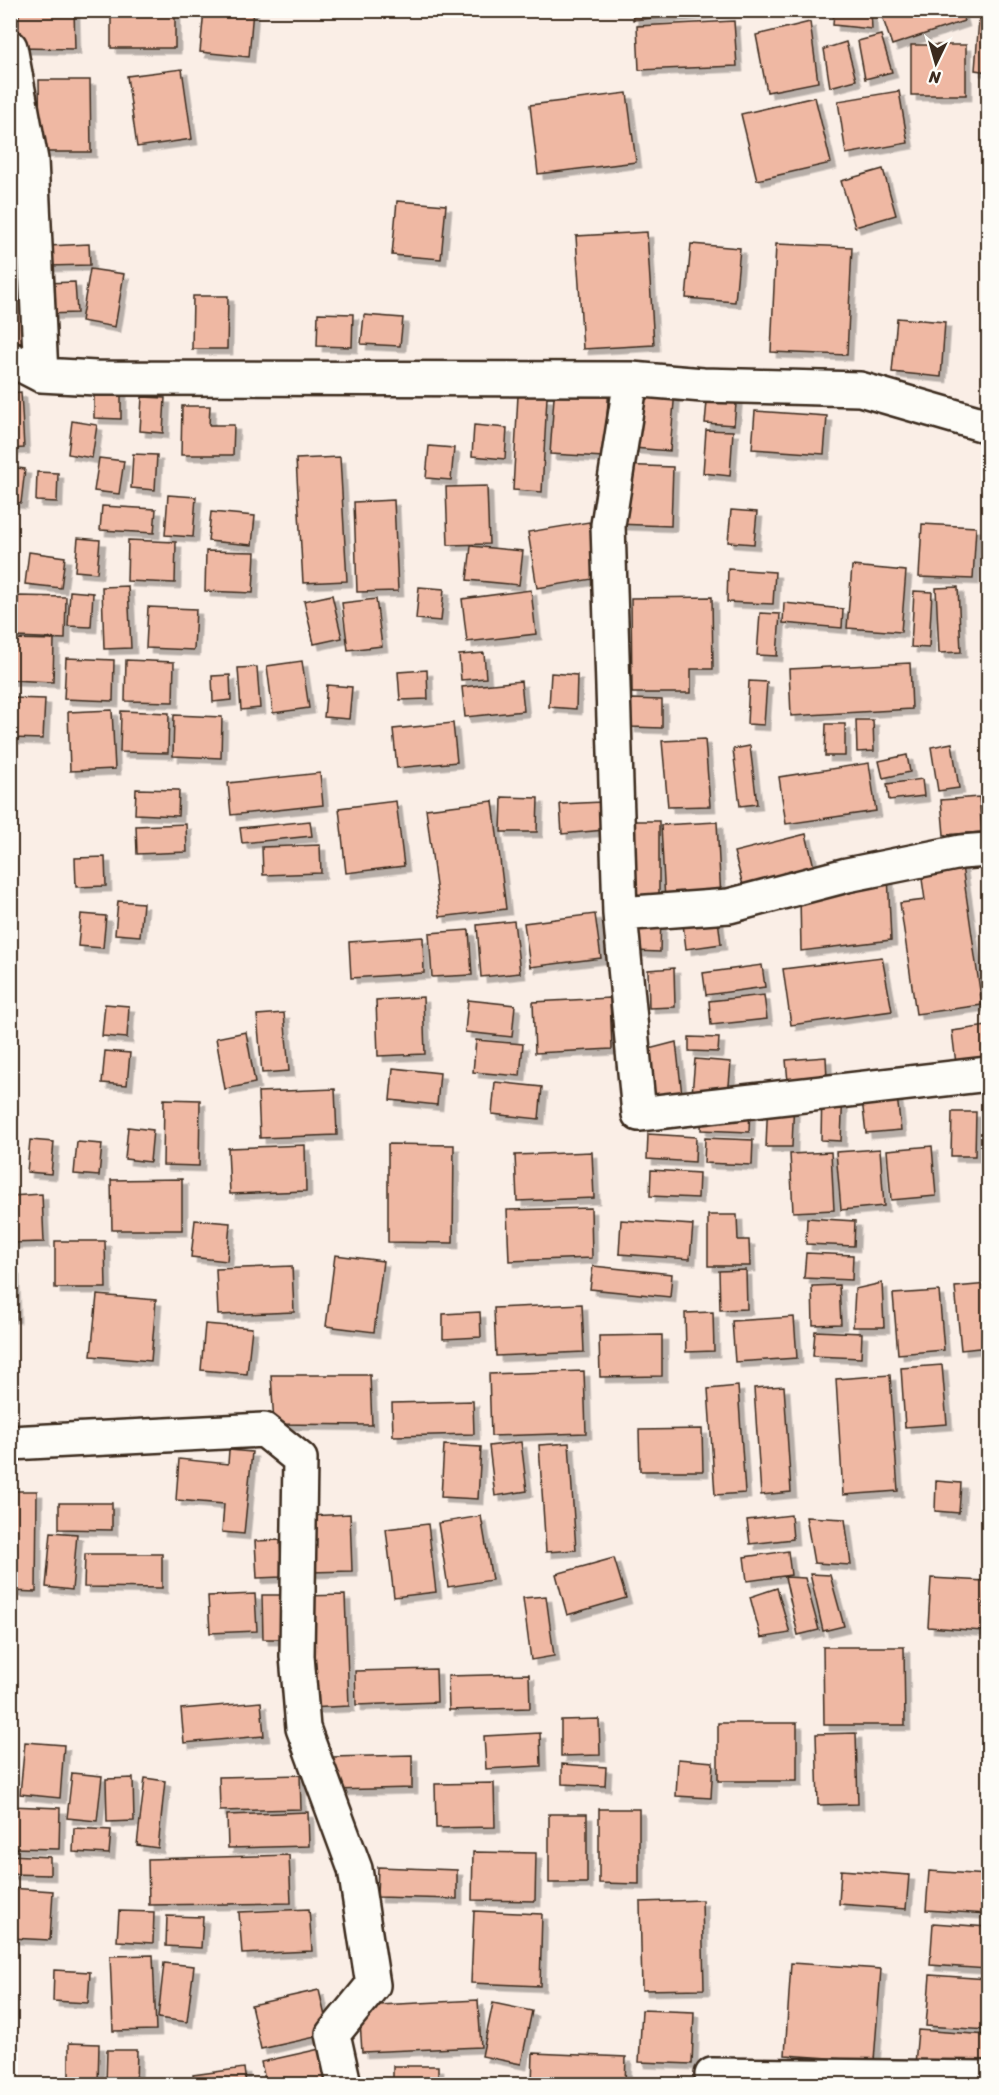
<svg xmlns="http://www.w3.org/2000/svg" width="999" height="2095" viewBox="0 0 999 2095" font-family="Sriracha,sans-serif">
<defs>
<filter id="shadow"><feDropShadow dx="5.5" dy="5.5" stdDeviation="0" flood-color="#0004"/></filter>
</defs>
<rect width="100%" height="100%" fill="#faeee6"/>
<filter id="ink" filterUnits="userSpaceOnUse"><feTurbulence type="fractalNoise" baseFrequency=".0167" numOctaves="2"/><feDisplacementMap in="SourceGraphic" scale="12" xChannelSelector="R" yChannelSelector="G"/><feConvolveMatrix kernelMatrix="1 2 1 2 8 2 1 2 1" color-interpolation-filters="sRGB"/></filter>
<g filter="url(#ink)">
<path fill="#efb8a3" stroke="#3b2a1e" stroke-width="1.5" filter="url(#shadow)" d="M19,10H74L75,49L19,48Z
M111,10H175V48H111Z
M204,10H253L249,57L200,52Z
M632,10H725V11L633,20Z
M834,10H871L872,29L833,25Z
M880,10H961L964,21L892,45Z
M979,19L988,20V72L975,70Z
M734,21L737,66L639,70L637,26Z
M810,22L818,82L767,92L756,35Z
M881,35L892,72L865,79L858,41Z
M846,42L856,80L830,87L824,49Z
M911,45H966V95H911Z
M182,69L192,139L137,147L127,76Z
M39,80H90L91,152H40Z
M899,91L908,143L846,154L838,101Z
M627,93L636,162L538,174L530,105Z
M815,97L831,163L757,180L741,114Z
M883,169L896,215L855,227L841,181Z
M981,178H988V218H985Z
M10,181L18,210L10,213Z
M397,201L446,205L441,259L392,255Z
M10,219L29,221L26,257L10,256Z
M647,232L654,345L583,349L576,236Z
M89,244L90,265L48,266V246Z
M691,244L740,248L735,302L686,298Z
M776,244L852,247L847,355L771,352Z
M90,269L124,274L115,327L81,321Z
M75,282L77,313L46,314L45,283Z
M10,284L30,286L25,343L10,341Z
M193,296H228L227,349H192Z
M318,313L353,314L352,347L317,346Z
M364,315L403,318L400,346L361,344Z
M897,318L945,322L941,377L892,372Z
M555,383L609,387L604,457L550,454Z
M94,385H121V419L94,418Z
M637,388L675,390L670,451L633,448Z
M708,391L737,394L734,425L705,423Z
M21,392L24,448L10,449V393Z
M518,395L547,397L542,492L513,490Z
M142,397L165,398L163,433L140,431Z
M182,406H210L209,425H234L233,455H181Z
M755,411L827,416L824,454L752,449Z
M72,421L97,425L92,458L68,454Z
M474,425L507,428L505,459L472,456Z
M706,430L733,431L730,476L703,473Z
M429,446L454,448L451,480L426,478Z
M133,454L157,455L155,490L131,488Z
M340,457L347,581L303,583L296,459Z
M99,458L124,461L119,494L94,491Z
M617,465L673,467L671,526L615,524Z
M10,467L25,469L21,503L10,502Z
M37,472L58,473L57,502L36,501Z
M487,486L489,544L448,545L446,487Z
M168,495L196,497L193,537L165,535Z
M394,500L398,591L357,592L354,502Z
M102,506L156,509L154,533L100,530Z
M731,510L757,512L754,544L728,542Z
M211,512L255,516L252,545L208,541Z
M589,522L599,578L537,588L528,532Z
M922,524L976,527L973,579L919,577Z
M78,538L100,540L97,573L75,571Z
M128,540L176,542L175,583L127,581Z
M471,546L523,551L519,585L467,580Z
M206,551L255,552L253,593L205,591Z
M29,552L65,557L61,588L25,584Z
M852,566L906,571L901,632L847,628Z
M728,569L775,572L773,604L727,602Z
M128,586L131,648L104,649L102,587Z
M419,587L444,589L441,621L416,619Z
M958,587L961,652L939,653L936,588Z
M531,590L536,634L467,642L462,599Z
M70,591L93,593L91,627L68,626Z
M914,591L932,592L929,648L911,647Z
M332,595L342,638L314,644L304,601Z
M18,596L66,597L65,639L16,637Z
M712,597L713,669H691V693H632L631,598Z
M376,599L382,646L348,650L342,603Z
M784,603L843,609L842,628L783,623Z
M148,607L196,609L194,650L146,648Z
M760,613L780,614L777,656L757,655Z
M10,639L54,640L53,682L10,680Z
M484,653L486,678L461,680L459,655Z
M66,658L114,660L113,701L64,699Z
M126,660L174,662L173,702L125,701Z
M302,661L309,708L273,713L267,666Z
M910,663L912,709L791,716L789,669Z
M257,667L260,708L241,710L238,668Z
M427,670L428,699L400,700L398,672Z
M551,673L577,675L576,709L549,707Z
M230,675L231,700L213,702L212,676Z
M521,681L524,711L465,717L462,687Z
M749,681L767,682L764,725L747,724Z
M327,685L352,687L349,719L324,717Z
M10,698L45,699L43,739L10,738Z
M630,699L662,700V728L630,727Z
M112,710L115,769L70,771L68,712Z
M121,711L169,713L168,753L120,752Z
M174,715L222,717L221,758L173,756Z
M856,720H873L874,751L857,752Z
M453,723L457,762L397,768L393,729Z
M826,724H845V756H825Z
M705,739L710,806L668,807L662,741Z
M952,743L959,788L938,791L931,747Z
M750,746L757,804L740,806L733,749Z
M907,755L910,772L883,778L879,761Z
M869,763L876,811L786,824L779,777Z
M320,773L323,805L231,815L228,783Z
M922,779L924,796L889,800L887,784Z
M136,789L179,790L178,816L135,814Z
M502,797L538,798L537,832H501Z
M979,797L982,832L944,835L941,800Z
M396,801L404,866L346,873L339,808Z
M493,801L506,909L440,917L426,809Z
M602,802L604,830L562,834L560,804Z
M310,821L312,836L242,843L240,828Z
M628,821H659V895H628Z
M717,822L721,899L665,902L661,825Z
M186,824L187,852L137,854L136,826Z
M806,834L815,871L744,889L734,852Z
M320,845L321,873L263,875L262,847Z
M105,857L106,886L76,887L75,858Z
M961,859L982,1005L916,1014L900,903L925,900L920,865Z
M888,874L891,940L801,951L800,896Z
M118,901L143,903L140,936L115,934Z
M717,911L721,944L686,949L682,915Z
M81,914L106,916L103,948L78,946Z
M595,914L601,958L530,967L524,923Z
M635,914L661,915L660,952L634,951Z
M514,921L520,973L481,977L477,925Z
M469,930L472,975L432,977L429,933Z
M423,937L424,973L351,978L349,942Z
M882,957L892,1011L791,1025L783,969Z
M762,965L765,987L706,995L703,973Z
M674,968L675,1007L649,1008L648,970Z
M764,995L767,1019L711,1025L709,1001Z
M423,997L425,1054L378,1056L376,1000Z
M610,998L612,1049L535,1053L533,1002Z
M468,1000L515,1005L512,1037L465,1032Z
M105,1004L129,1006L127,1038L102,1036Z
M284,1013L289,1071L262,1073L257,1015Z
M987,1026L988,1060L956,1064L952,1031Z
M246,1032L255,1083L225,1089L216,1038Z
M689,1037L719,1038L718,1052L689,1051Z
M476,1040L523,1044L520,1076L473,1072Z
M676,1042L682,1095L645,1103L637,1052Z
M105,1051L130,1053L127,1085L102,1083Z
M826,1057L827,1079L788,1082L786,1060Z
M695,1059L731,1062L728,1097L692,1094Z
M393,1068L440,1073L437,1105L390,1100Z
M495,1082L542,1087L539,1119L492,1114Z
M335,1089L337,1135L260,1138L258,1092Z
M822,1089H843L841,1141L821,1140Z
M768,1096L794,1098L792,1147H766Z
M897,1096L901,1130L866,1133L862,1100Z
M164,1099L200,1100L199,1166L163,1165Z
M702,1105L750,1107L749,1132L701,1130Z
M952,1112H976L975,1156H951Z
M128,1127L153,1130L150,1162L125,1159Z
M648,1134L696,1137L695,1162L647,1159Z
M705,1138L753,1140L752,1165L704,1163Z
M30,1140L54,1142L51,1174L27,1172Z
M77,1142L102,1144L99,1176L74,1174Z
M388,1144L454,1145L453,1243L388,1242Z
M305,1145L306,1191L230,1194L228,1148Z
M932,1146L936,1196L891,1200L887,1150Z
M880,1149L884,1206L841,1210L836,1152Z
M592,1152L594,1198L517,1201L515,1155Z
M831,1152L834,1210L793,1212L790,1154Z
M651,1170L699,1173L698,1198L650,1196Z
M182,1179V1230H112L111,1180Z
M42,1194L44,1242L10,1243V1196Z
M591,1208L592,1258L509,1261L507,1210Z
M708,1215H737L738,1240H749L750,1266H708Z
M807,1218L855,1221L854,1246L806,1244Z
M195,1220L230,1223L227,1261L191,1257Z
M621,1220L693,1225L690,1259L619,1254Z
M55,1241H105L106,1288H55Z
M806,1253L853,1255L852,1280L804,1278Z
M335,1255L383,1261L374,1332L326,1326Z
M292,1266L294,1312L218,1315L216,1269Z
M593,1266L672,1274L670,1297L590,1289Z
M10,1269H14L15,1317H10Z
M746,1270L747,1309L720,1310L719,1271Z
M882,1283L884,1327H853L855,1289Z
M988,1284V1347L961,1350L955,1287Z
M839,1285L841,1324L813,1325L812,1286Z
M939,1291L944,1350L898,1354L893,1294Z
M97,1295L156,1300L151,1361L91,1356Z
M582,1304L584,1352L496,1356L494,1308Z
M480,1312L481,1337L443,1339V1314Z
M713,1312L714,1351L686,1352L685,1313Z
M794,1317L797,1358L735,1362L732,1321Z
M205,1324L252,1328L247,1374L201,1370Z
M815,1331L862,1333L861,1358L813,1356Z
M662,1335V1376L600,1377L599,1336Z
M942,1365L947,1424L905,1427L901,1368Z
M584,1371L586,1433L491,1436L489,1374Z
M271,1375H370L372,1425L274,1424Z
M890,1375L898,1491L843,1495L836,1379Z
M738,1386L745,1493L715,1495L708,1389Z
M784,1386L791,1492L761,1495L754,1388Z
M473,1401L474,1434L393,1436L392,1403Z
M702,1429L703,1471H640L639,1430Z
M521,1442L527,1491L495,1496L489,1446Z
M569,1443L576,1550L546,1552L539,1445Z
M444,1445L481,1447L478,1499L441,1497Z
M229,1450L252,1452L244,1534L222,1532L224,1504L176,1500L179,1459L228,1464Z
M936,1481L961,1483L959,1513L935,1511Z
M10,1491H37L36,1592L10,1591Z
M59,1503H112V1530L59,1529Z
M350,1514L352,1571L310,1572L308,1516Z
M791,1515L793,1539L750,1544L747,1520Z
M481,1516L492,1580L448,1587L438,1523Z
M806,1517L845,1519L851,1565L814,1563Z
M428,1524L436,1592L394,1597L386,1529Z
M51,1532L77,1534L72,1590L46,1587Z
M280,1540L282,1577L257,1578L255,1541Z
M788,1551L791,1575L747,1581L744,1557Z
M85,1554H162V1588L84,1587Z
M614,1558L626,1598L567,1615L556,1574Z
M810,1574L830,1575L844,1626L823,1631Z
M785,1577L805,1578L819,1630L798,1635Z
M931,1578L985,1581L983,1631L928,1627Z
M777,1588L790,1633L761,1638L750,1597Z
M255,1594L257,1631L210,1633L208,1596Z
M262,1595H283L284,1639H263Z
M345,1595L349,1706L308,1708L303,1596Z
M546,1596L554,1656L531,1660L523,1598Z
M823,1647H904L905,1725H824Z
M436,1669L437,1702L356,1705L355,1671Z
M529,1674L530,1708L449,1710L448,1676Z
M261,1702L264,1736L184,1743L181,1709Z
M599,1719L600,1755L561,1756V1720Z
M718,1723H797V1781H718Z
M540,1733L541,1766L486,1769L484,1736Z
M856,1733L858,1804L818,1805L816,1734Z
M25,1742L64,1745L60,1798L20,1794Z
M412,1755V1788L332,1790L331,1757Z
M678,1759L713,1762L711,1798L676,1796Z
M562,1764L606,1767L605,1786L562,1784Z
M72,1773L102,1776L97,1821L67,1818Z
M300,1775L301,1809L220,1811L219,1777Z
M133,1778L134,1821L107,1822L106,1779Z
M145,1778L165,1781L158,1848L137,1845Z
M494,1783L495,1827L436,1828L435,1784Z
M10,1806L60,1808L59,1849L10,1848Z
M599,1809H639V1884L599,1883Z
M308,1812L309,1846L228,1848L227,1815Z
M549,1814H587V1883H549Z
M74,1828L111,1830L109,1854L73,1852Z
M473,1852L536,1853L535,1901L472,1900Z
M10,1855L50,1857V1875L10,1874Z
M289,1855L291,1903L149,1905L148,1859Z
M378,1867L457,1870V1899L377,1897Z
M841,1870L909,1875L906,1909L839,1904Z
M929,1871L988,1875V1914L926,1910Z
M10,1888L53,1891L50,1940L10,1938Z
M702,1900L704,1989L642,1990L640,1902Z
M309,1909L312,1951L242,1954L239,1912Z
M119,1911L154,1912L153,1943L117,1941Z
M474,1911L542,1914L540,1986L471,1983Z
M167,1916L203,1917L201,1948L166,1946Z
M933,1923L988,1927V1969L930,1965Z
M153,1955L156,2030L113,2031L110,1956Z
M164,1963L194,1966L187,2022L158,2018Z
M791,1963L881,1969L874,2061L785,2055Z
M54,1970L90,1972L88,2003L53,2001Z
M930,1975L988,1979V2030L926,2026Z
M319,1990L329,2034L261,2049L251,2005Z
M478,2000L481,2047L362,2052L359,2006Z
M493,2003L532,2011L521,2064L482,2056Z
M642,2010L694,2012L692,2064L639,2062Z
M918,2030L988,2035V2070L915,2064Z
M69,2043L99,2044L98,2084H69Z
M329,2047L337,2084H266L261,2062Z
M107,2050H137L136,2084H106Z
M533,2053L626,2057L625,2084H532Z
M393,2066H438V2084H393Z
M244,2068L246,2084H194L193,2075Z"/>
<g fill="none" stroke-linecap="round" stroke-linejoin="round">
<defs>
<path id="minor" d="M10,47L31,160L41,375
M10,359L41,375L96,378L631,379L703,385L860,389L988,426
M631,379L608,525L620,914L639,1114L988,1074
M620,914L729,906L847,875L961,852L988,850
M10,1443L264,1430L300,1459L297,1656L303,1728L355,1869L373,1985L333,2034L344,2084
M712,2075L988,2078"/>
</defs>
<use href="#minor" stroke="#3b2a1e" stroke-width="38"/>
<use href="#minor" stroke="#fdfcf7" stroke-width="33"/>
</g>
</g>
<rect width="999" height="2095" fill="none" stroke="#fdfcf7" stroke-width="36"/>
<rect x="18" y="18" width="963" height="2059" fill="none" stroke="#3b2a1e" stroke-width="2" filter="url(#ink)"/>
<g transform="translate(936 63) rotate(185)" stroke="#fdfcf7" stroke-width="4.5" paint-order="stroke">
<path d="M0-4.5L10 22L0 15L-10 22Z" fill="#3b2a1e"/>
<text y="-9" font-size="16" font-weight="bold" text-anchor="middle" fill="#3b2a1e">N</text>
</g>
</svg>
